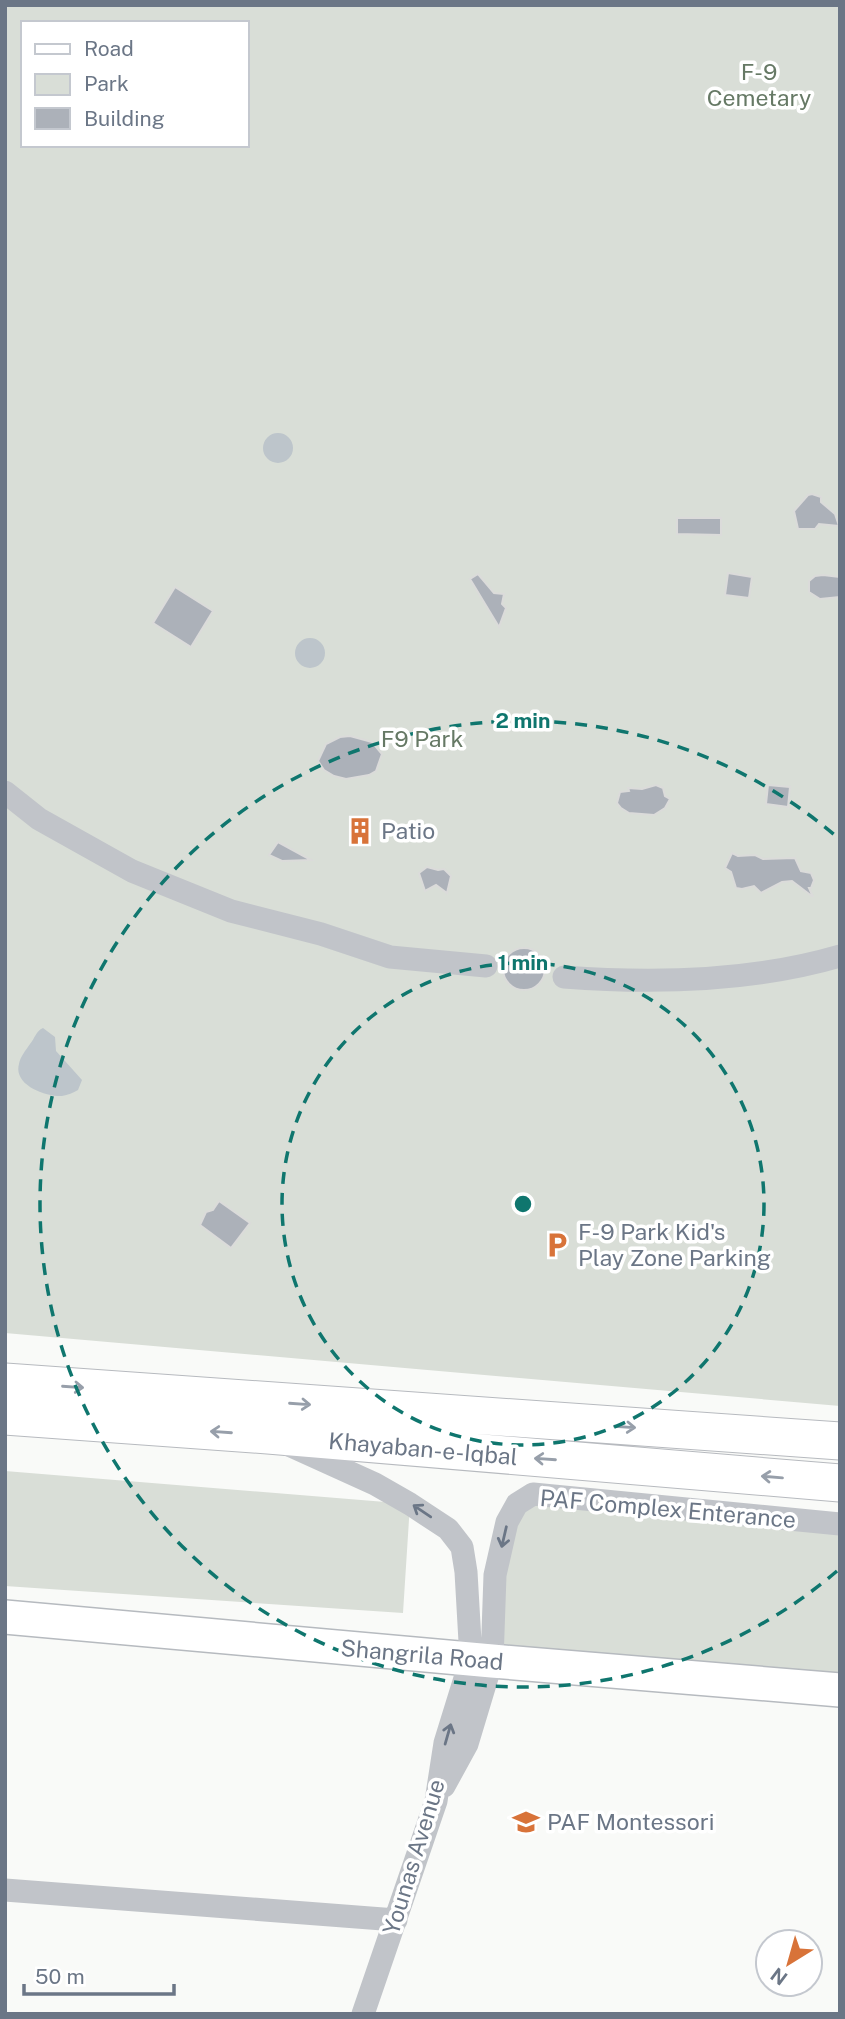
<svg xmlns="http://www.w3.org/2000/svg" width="845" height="2019" viewBox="0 0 845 2019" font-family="'Public Sans',sans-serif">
<rect width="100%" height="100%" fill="#f9faf8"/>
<path fill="#d9ded7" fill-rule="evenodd" d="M5,5H840V1406L5,1333ZM23,23H247V145H23Z
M5,1471L410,1504L403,1613L5,1586Z
M517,1504L840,1524V1690L492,1661Z"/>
<path fill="#bdc5cb" d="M263 448a15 15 0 1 1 30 0a15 15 0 1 1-30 0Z
M295 653a15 15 0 1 1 30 0a15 15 0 1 1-30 0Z
M43,1028L55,1037L56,1051L82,1080L78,1090C73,1093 68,1095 62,1096C46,1097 13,1085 19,1064C20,1057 26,1050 30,1044C35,1038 36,1031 43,1028Z"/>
<path fill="#acb1b9" stroke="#dbdbda" stroke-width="2" d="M812,494L821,497V502L835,514L839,526L819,524L815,529H798L794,511L808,495Z
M677,518H721V535L677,534Z
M728,573L752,577L749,598L725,595Z
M478,574L494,593L504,594L502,604L506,608L499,627L470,579Z
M823,575L840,577V597L820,599L809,592V581L815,576Z
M175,587L213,611L191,647L153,623Z
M350,736L372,742L382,754L376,771L369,775L346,779L334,776L324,770L318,761L326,744L340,737Z
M656,785L663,788L665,796L670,799L665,808L654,815L629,813L621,808L617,803L620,792L629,791L628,788L642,789Z
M768,785L790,787L788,807L766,804Z
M278,842L311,860L282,861L269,855Z
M732,853L738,856L755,855L763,859L795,858L801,871L811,873L814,880L811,888H809L813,897L792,881L782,882L761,893L754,886L742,889L736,888L731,872L725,868Z
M427,867L438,870L444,869L451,876L447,893L436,885L425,891L419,873Z
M503 969a21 21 0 1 1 42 0a21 21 0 1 1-42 0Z
M219,1201L250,1223L231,1248L200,1225L206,1212L213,1210Z"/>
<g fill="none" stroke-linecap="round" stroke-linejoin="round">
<defs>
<path id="secondary" d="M5,1617L492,1661L840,1690"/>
<path id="primary" d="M5,1382L840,1441
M5,1416L268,1435L840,1483"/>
</defs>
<use href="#secondary" stroke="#b6babf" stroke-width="36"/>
<use href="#primary" stroke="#b7babf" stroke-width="39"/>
<path stroke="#c1c4c9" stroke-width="23" d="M5,792L39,819L132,871L231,911L321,934L390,957L486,966
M564,977C656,984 751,982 840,956
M289,1445L375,1484L410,1504L448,1529L462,1547L466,1572L471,1659L445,1743L436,1801L363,2014
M444,1786L467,1744L492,1661L495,1575L507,1522L517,1504L533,1494L840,1524
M5,1890L396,1920"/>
<use href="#secondary" stroke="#fff" stroke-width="33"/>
<use href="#primary" stroke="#fff" stroke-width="37"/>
</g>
<defs><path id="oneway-shaft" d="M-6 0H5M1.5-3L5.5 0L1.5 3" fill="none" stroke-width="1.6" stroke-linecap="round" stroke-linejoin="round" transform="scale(1.75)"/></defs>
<g stroke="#979faa">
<use href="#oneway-shaft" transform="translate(73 1387) rotate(4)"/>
<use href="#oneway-shaft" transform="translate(300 1404) rotate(4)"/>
<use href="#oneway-shaft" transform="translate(625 1427) rotate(4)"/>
<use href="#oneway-shaft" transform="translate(221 1432) rotate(-176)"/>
<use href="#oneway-shaft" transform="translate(545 1459) rotate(-176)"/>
<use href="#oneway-shaft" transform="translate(772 1477) rotate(-175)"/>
</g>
<g stroke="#6b7686">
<use href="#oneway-shaft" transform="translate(422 1511) rotate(-146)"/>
<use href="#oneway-shaft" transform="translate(504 1537) rotate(103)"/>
<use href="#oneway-shaft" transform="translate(448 1734) rotate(-74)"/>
</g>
<g fill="none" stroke="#0f766e" stroke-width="3.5" stroke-dasharray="12 9">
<circle cx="523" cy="1204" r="241"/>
<path d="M837 1571A483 483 0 1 1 837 837"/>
</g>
<defs>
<symbol id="building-bare" viewBox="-9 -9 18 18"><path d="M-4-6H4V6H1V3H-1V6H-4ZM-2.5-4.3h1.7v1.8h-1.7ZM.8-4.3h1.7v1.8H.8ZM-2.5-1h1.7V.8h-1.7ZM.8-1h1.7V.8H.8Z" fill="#d87339" stroke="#fff" stroke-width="2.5" paint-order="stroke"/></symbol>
<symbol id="parking-bare" viewBox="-9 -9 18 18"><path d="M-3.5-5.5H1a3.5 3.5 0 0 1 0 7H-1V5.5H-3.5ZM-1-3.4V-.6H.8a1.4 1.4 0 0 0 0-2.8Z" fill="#d87339" stroke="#fff" stroke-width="2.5" paint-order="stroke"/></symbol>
<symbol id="school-bare" viewBox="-9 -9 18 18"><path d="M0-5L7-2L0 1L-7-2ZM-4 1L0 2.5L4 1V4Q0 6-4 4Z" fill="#d87339" stroke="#fff" stroke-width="2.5" paint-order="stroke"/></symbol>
</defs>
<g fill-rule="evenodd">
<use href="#building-bare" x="341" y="812" width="38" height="38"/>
<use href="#parking-bare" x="538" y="1226" width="38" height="38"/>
<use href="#school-bare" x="507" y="1803" width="38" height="38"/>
</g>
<g text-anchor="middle" stroke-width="7" stroke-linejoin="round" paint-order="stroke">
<g font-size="23" fill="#667965" stroke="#fff">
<text x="759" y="80">F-9<tspan x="759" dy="26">Cemetary</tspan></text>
<text x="422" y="747">F9 Park</text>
</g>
<g font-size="23" fill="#6b7686" stroke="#fff" text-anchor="start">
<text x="381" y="839">Patio</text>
<text x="578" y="1240">F-9 Park Kid's<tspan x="578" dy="26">Play Zone Parking</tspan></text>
<text x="547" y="1830">PAF Montessori</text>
</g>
<g font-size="23" fill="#6b7686" stroke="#fff">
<text transform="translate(423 1449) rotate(5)" y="8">Khayaban-e-Iqbal</text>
<text transform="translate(668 1509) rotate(5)" y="8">PAF Complex Enterance</text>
<text transform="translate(422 1655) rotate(5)" y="8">Shangrila Road</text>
<text transform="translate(414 1857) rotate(-73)" y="8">Younas Avenue</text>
</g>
</g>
<circle cx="523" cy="1204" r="10" fill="#0f766e" stroke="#fff" stroke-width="3.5"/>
<g font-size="21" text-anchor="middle" font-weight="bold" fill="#0f766e" stroke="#fff" stroke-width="7" stroke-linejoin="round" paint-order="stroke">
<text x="523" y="728">2 min</text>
<text x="523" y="970">1 min</text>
</g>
<rect width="845" height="2019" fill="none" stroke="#6b7686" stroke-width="14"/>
<rect x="21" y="21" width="228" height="126" fill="#ffffff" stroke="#c4c8cf" stroke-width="2"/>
<rect x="35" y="44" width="35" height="10" fill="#ffffff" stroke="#c4c8cf" stroke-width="2"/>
<text x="84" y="56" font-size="21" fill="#6b7686">Road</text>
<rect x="35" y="74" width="35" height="21" fill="#d9ded7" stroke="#c4c8cf" stroke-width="2"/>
<text x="84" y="91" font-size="21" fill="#6b7686">Park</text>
<rect x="35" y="108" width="35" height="21" fill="#acb1b9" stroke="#c4c8cf" stroke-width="2"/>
<text x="84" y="126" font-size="21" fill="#6b7686">Building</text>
<g transform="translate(789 1963) rotate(217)"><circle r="33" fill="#ffffff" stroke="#c4c8cf" stroke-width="2"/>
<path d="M0-5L12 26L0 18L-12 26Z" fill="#d87339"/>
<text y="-10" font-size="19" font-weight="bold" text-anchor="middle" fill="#6b7686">N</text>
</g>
<path d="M24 1984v10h150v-10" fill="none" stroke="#6b7686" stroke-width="3.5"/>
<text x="35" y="1984" font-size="21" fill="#6b7686" stroke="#ffffff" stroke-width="5" paint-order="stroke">50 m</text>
</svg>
